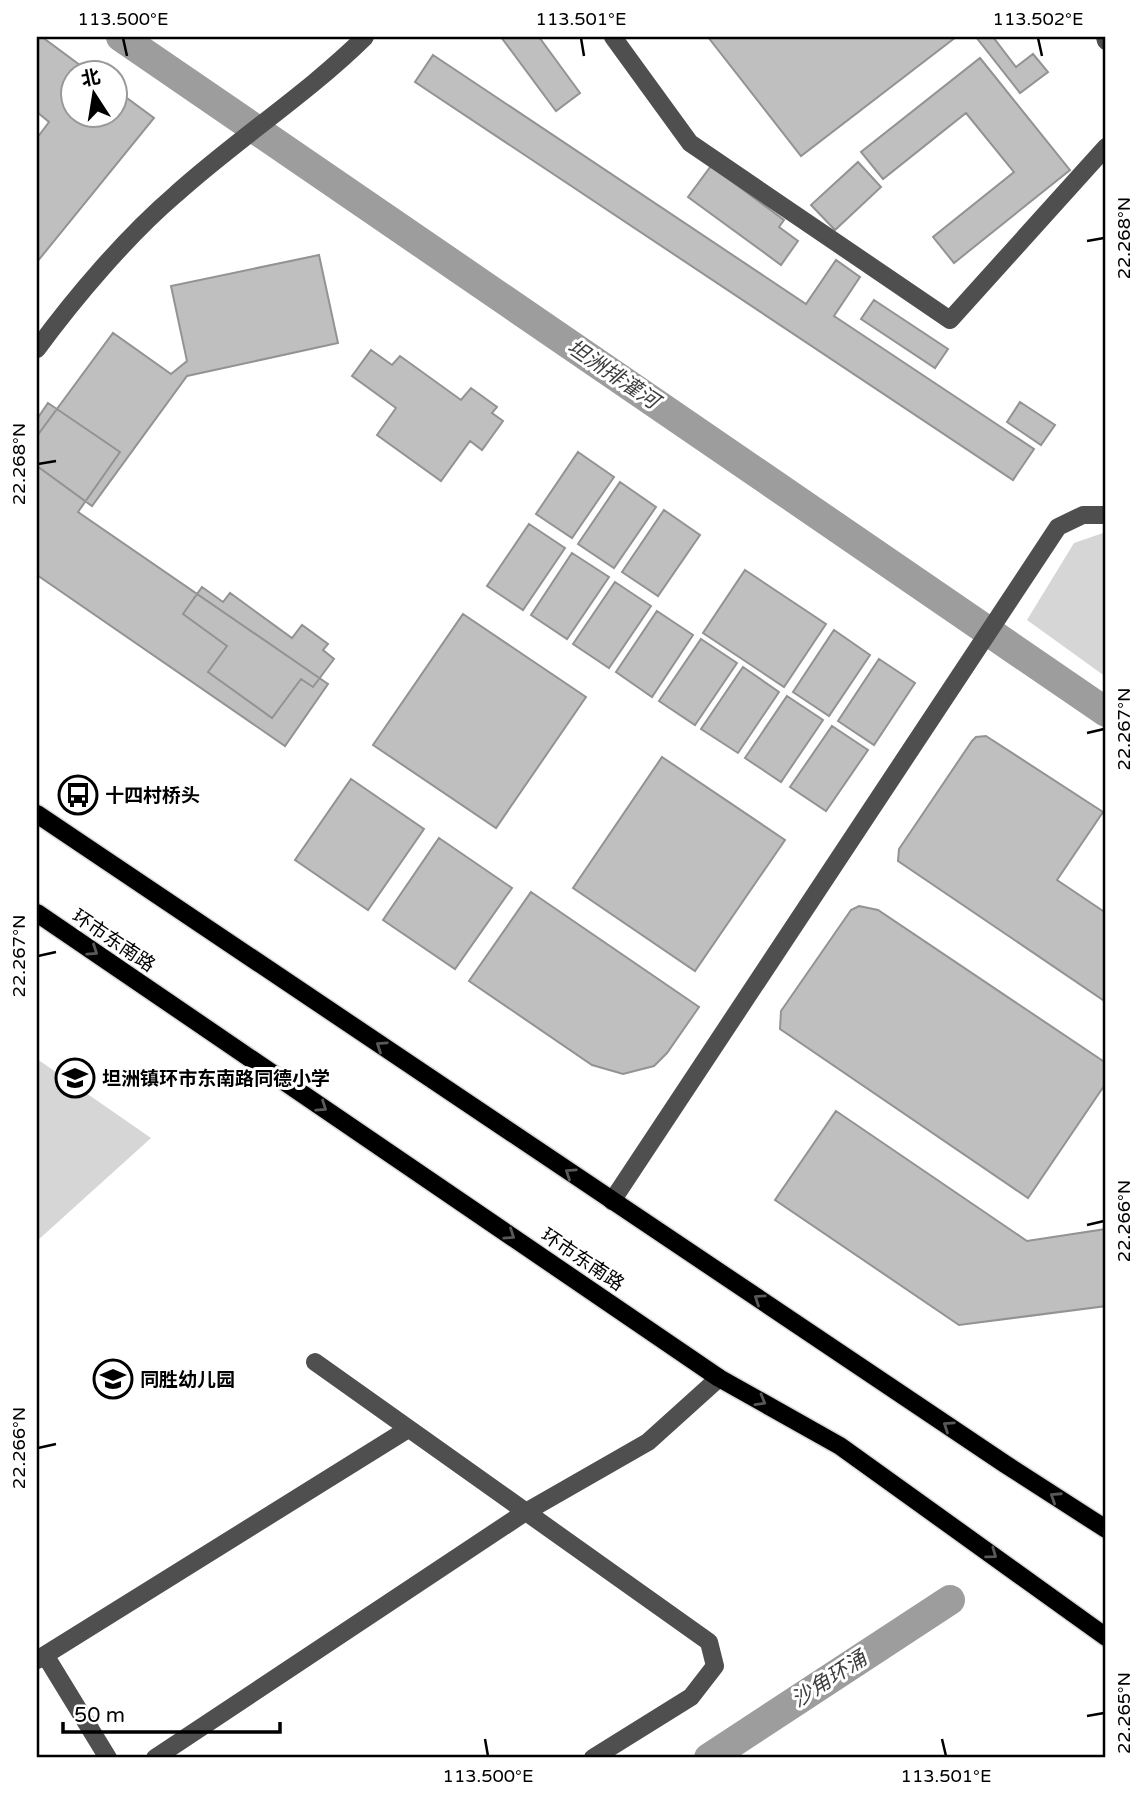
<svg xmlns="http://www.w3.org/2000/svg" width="1143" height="1795" viewBox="0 0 1143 1795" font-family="'Varela Round','Noto Sans SC',sans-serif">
<rect width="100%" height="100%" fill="#fff"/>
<path fill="#d6d6d6" d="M1106,532V677L1027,620L1074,543Z
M37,1059L151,1138L37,1241Z"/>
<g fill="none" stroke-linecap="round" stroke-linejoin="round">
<path stroke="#9d9d9d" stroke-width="30" d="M121,37L1106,712
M709,1758L950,1600"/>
</g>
<path fill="#bfbfbf" stroke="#939393" stroke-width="2" d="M37,37H42L92,74H74V116H116V90L154,118L37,262V138L49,122L37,112Z
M501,37H539L580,93L556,111Z
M708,37H956L801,156Z
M976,37H993L1016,67L1033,54L1048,72L1020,93Z
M433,55L806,304L836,260L860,277L834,316L1034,449L1013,480L415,82Z
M980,58L1070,170L954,263L933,237L1014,172L966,113L883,179L861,152Z
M858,162L881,187L835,230L811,205Z
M711,166L784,220L779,227L798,241L781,265L688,197Z
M319,255L338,343L187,376L92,506L37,466V436L113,333L171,374L187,361L171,286Z
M874,300L948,349L935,368L861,319Z
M371,350L392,365L400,356L461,400L471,388L497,407L492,413L503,421L482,450L470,441L441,481L377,435L396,408L352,376Z
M1020,402L1055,425L1041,445L1007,422Z
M48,403L120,452L78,512L328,684L285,746L37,575V419Z
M578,452L614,477L572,538L536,514Z
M620,482L656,507L614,568L578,544Z
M664,510L700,535L658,596L622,572Z
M529,524L565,548L523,610L487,586Z
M572,553L609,577L567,639L531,615Z
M745,570L826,624L784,687L703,633Z
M615,582L651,606L609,668L573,644Z
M202,587L223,602L230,593L292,638L302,625L328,644L323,650L334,659L313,687L301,679L272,718L208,672L227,646L183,614Z
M657,611L693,635L652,697L616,672Z
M463,614L586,697L496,828L373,745Z
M834,630L870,655L829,716L793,692Z
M701,639L737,663L695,725L659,701Z
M879,659L915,683L874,745L838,721Z
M743,667L779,692L738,753L701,729Z
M787,696L823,720L781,782L745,758Z
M832,726L868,750L826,811L790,787Z
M986,736L1103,812L1057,880L1106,913V1002L898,861L899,849L972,741L976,737Z
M662,757L785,840L695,971L573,888Z
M351,779L424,829L368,910L295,860Z
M439,838L512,888L455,969L383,920Z
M531,892L699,1007L667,1053L654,1066L623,1074L592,1065L469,981Z
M859,906L878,910L1106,1063V1083L1028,1198L780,1029L781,1011L851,910Z
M836,1111L1027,1241L1106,1229V1306L959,1325L775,1200Z"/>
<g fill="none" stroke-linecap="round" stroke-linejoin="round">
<defs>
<path id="major" d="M37,814L1005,1464L1106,1529
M37,913L719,1378L840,1446L1106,1637"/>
</defs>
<use href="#major" stroke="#dbdbdb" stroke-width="21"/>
<path stroke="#4f4f4f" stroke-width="18" d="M613,37L690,143L950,320L1106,147
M1105,37L1106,41
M37,349C75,297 127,236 176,194C237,139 306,95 365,37
M612,1201L1058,527L1083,515H1106
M315,1362L709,1642L715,1666L691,1697L593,1758
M45,1655L108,1758
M37,1660L408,1429
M155,1758L524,1513L648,1442L719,1378"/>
<use href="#major" stroke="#000" stroke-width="18"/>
</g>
<defs><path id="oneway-chevron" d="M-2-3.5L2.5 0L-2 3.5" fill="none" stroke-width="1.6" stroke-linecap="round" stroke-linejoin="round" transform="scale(1.75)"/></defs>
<g stroke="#595959">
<use href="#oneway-chevron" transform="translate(93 951) rotate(34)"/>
<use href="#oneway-chevron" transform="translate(381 1046) rotate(-146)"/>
<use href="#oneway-chevron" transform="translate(322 1107) rotate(34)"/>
<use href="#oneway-chevron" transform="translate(570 1173) rotate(-146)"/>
<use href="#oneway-chevron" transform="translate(510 1235) rotate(34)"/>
<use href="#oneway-chevron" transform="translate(759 1299) rotate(-146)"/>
<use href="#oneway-chevron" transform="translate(761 1401) rotate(30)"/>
<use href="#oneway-chevron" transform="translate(948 1426) rotate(-146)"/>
<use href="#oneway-chevron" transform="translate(1055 1497) rotate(-147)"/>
<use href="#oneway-chevron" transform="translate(992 1554) rotate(36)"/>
</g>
<path fill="none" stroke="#000" stroke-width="2.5" d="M123,38L127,56M581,38L584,56M1038,38L1042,56M1087,241L1104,238M38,464L56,461M1087,733L1104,729M38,956L56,952M1087,1225L1104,1221M38,1448L56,1444M1087,1716L1104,1713M485,1739L488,1756M942,1739L946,1756"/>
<defs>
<symbol id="bus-ring" viewBox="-11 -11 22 22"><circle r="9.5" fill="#fff" stroke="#000" stroke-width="1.5"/><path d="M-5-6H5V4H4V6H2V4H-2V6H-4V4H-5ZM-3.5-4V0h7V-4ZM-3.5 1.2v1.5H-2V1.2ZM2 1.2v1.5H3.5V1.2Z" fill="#000"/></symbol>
<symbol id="school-ring" viewBox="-11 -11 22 22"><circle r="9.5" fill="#fff" stroke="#000" stroke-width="1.5"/><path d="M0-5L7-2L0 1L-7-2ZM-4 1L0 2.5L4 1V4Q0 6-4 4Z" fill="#000"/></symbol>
</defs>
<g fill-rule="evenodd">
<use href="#bus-ring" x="56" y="773" width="44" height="44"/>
<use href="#school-ring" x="53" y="1056" width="44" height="44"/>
<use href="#school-ring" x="91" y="1357" width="44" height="44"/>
</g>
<g text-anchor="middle" stroke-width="6" stroke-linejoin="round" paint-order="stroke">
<g font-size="19" font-weight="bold" fill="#000" stroke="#fff" text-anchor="start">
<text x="105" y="802">十四村桥头</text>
<text x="102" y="1085">坦洲镇环市东南路同德小学</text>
<text x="140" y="1386">同胜幼儿园</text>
</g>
<g font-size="19" fill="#000" stroke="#fff">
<text transform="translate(114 940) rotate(34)" y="7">环市东南路</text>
<text transform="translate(583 1259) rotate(34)" y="7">环市东南路</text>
</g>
<g font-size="21" font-style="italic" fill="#3e3e3e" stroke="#fff">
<text transform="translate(613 374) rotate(34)" y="7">坦洲排灌河</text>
<text transform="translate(829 1679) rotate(-33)" y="7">沙角环涌</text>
</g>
</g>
<rect width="1143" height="1795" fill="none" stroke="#ffffff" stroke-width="77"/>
<g transform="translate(94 94) rotate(348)"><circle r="33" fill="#ffffff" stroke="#999999" stroke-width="2"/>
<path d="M0-5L12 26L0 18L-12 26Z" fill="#000000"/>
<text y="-10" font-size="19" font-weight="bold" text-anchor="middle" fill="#000000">北</text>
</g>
<path d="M63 1722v10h217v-10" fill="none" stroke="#000000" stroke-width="3.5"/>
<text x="74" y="1722" font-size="21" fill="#000000" stroke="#ffffff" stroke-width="5" paint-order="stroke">50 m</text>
<rect x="38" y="38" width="1066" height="1718" fill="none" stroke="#000" stroke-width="2.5"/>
<g font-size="18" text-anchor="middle" fill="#000">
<text x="123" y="25">113.500°E</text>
<text x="581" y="25">113.501°E</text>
<text x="1038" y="25">113.502°E</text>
<text transform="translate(1124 238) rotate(-90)" y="6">22.268°N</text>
<text transform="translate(19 464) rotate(-90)" y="6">22.268°N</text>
<text transform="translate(1124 729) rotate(-90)" y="6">22.267°N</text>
<text transform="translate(19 956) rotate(-90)" y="6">22.267°N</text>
<text transform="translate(1124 1221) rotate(-90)" y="6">22.266°N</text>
<text transform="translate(19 1448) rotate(-90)" y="6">22.266°N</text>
<text transform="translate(1124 1713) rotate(-90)" y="6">22.265°N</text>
<text x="488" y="1782">113.500°E</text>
<text x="946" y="1782">113.501°E</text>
</g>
</svg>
